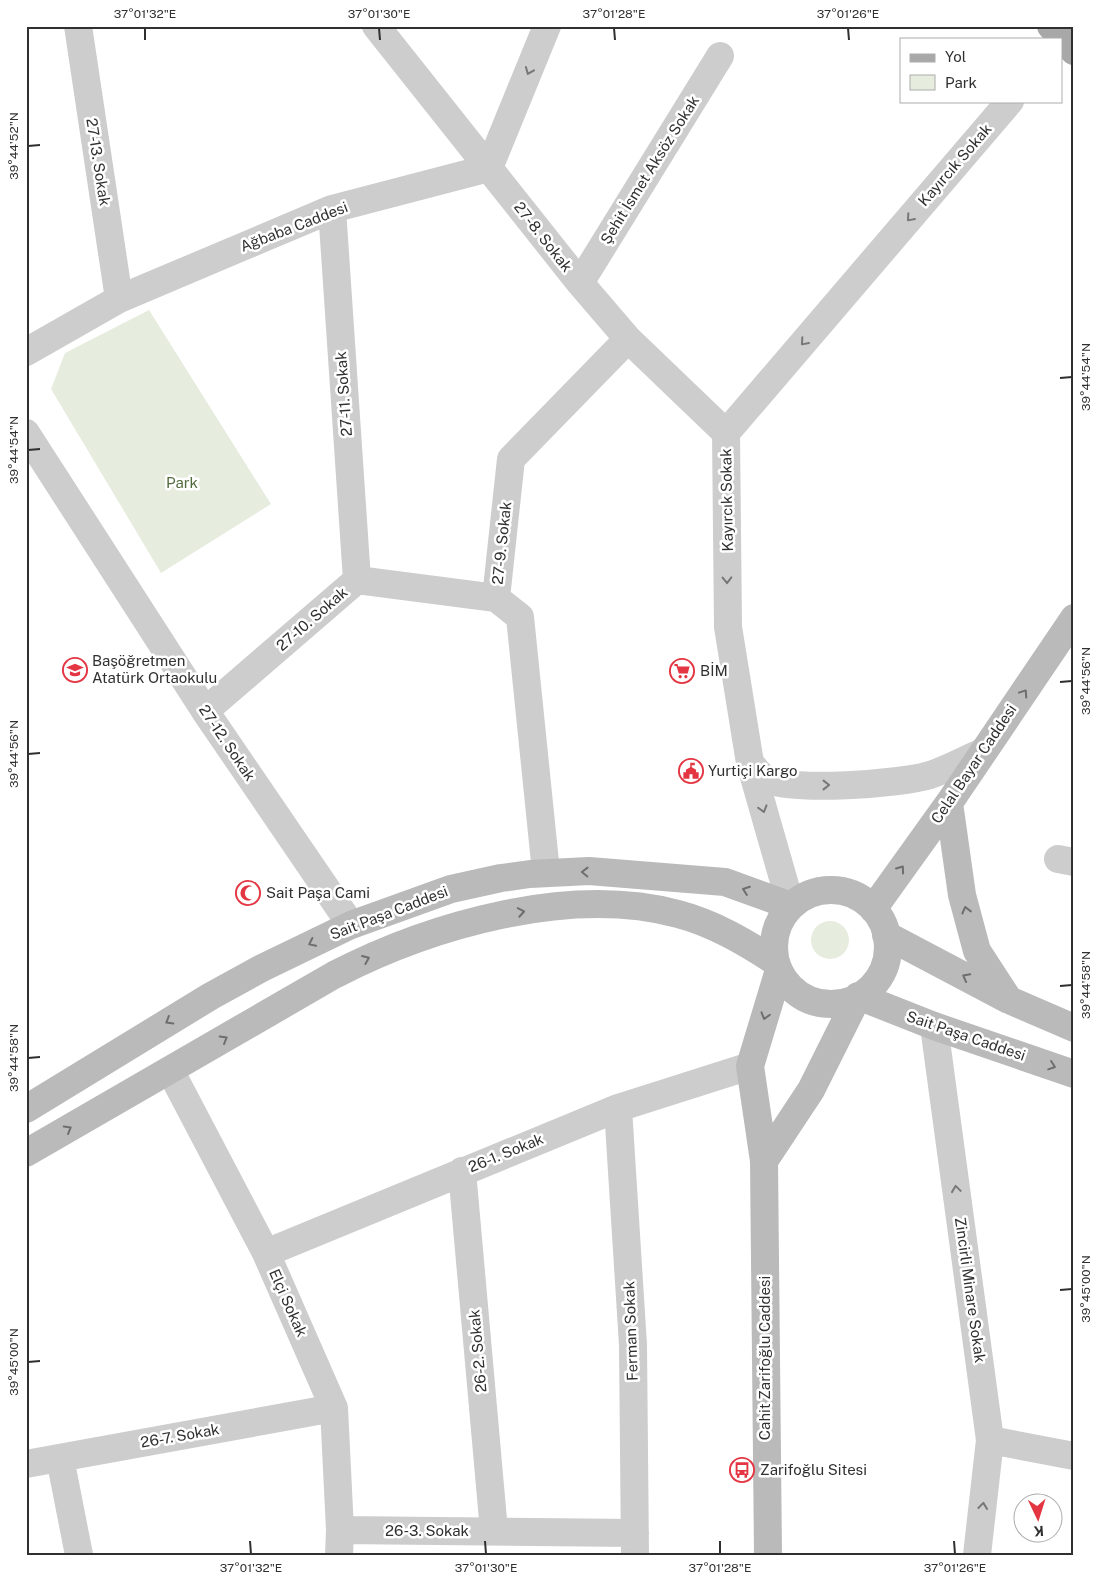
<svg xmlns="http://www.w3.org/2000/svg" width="1100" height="1581" viewBox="0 0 1100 1581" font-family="'Public Sans',sans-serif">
<rect width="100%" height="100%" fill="#fff"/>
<path fill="#e6eddf" d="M149,310L271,504L161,573L51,389L65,353Z
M811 940a19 19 0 1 1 38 0a19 19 0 1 1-38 0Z"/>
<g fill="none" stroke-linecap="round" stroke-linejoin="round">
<path stroke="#cdcdcd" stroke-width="28" d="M78,26L119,299
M376,26L580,283L628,339L726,433
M332,209L357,580
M580,283L720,56
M26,352L119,299L332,209L489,168L547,26
M26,433L205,711L351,925
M205,711L357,580L496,598
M750,763C754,767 760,776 766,779C793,792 900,784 930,775C948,769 966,759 983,752
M1058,859L1074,862
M546,872L520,617L496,598L511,459L628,339
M791,906L750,763L728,627L726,433L1010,101
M934,1026L990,1440L977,1555
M170,1070L266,1253L334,1408L340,1530L339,1555
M618,1108L633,1345L635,1555
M462,1171L494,1531
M266,1253L618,1108L750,1066
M990,1440L1074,1456
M60,1458L79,1555
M26,1464L334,1408
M340,1530L635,1533"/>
<path stroke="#bababa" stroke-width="28" d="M949,803L962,895L977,951L1007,997
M774 947a57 57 0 1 1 114 0a57 57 0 1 1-114 0Z
M873,909L949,803L1074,618
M886,935L1009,1000L1074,1028
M858,996L934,1026L1074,1074
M26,1109L211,996L262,968L351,925L451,889L501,878L530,874L589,871L725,882L791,906
M26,1153L334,975C431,925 569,885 678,914C713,923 745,942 776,962
M764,1161L750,1066L779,970
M768,1555L764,1161L811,1090L858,996"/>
<path stroke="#a8a8a8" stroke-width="28" d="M1051,26L1074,51"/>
</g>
<defs><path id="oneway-chevron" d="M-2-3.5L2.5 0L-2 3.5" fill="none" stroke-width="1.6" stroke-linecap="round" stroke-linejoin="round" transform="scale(1.25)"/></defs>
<g stroke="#777">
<use href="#oneway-chevron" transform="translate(529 71) rotate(112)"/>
<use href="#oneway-chevron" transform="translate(910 218) rotate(131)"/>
<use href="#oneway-chevron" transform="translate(804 342) rotate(131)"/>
<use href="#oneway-chevron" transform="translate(727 580) rotate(89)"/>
<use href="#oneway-chevron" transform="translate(826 785)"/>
<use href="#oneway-chevron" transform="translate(763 809) rotate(74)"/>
<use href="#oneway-chevron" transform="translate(956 1189) rotate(-98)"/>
<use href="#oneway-chevron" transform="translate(983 1506) rotate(-84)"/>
</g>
<g stroke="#6e6e6e">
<use href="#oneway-chevron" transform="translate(1024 693) rotate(-56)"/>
<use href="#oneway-chevron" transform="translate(901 869) rotate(-54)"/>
<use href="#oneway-chevron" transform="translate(585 872) rotate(-179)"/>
<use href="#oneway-chevron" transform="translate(746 890) rotate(-160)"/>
<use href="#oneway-chevron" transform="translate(966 910) rotate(-104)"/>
<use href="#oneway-chevron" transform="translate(521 912) rotate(-10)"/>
<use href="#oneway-chevron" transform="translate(312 943) rotate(154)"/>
<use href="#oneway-chevron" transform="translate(366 959) rotate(-23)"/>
<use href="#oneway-chevron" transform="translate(966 977) rotate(-152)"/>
<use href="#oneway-chevron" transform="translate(765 1016) rotate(106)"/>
<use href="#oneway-chevron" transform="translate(169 1021) rotate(149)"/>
<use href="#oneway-chevron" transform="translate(224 1039) rotate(-30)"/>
<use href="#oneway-chevron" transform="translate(1052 1066) rotate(19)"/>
<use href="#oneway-chevron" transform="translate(68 1129) rotate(-30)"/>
</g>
<path fill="none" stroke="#303030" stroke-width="2" d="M145,28V40M379,28L380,40M614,28L615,40M848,28L849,40M28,146L40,145M1060,378L1072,377M28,450L40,449M1060,682L1072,681M28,754L40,753M1060,986L1072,985M28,1058L40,1057M1060,1290L1072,1289M28,1362L40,1361M250,1541L251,1554M485,1541L486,1554M720,1541V1554M954,1541L955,1554"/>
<defs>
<symbol id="school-ring" viewBox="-11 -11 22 22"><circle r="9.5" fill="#fff" stroke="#e33642" stroke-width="1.5"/><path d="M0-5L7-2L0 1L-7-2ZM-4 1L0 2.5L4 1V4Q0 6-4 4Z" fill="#e33642"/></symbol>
<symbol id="supermarket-ring" viewBox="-11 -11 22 22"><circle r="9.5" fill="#fff" stroke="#e33642" stroke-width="1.5"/><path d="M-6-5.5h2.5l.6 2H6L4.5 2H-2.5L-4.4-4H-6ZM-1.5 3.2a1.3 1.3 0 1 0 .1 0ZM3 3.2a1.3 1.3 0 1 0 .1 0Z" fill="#e33642"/></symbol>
<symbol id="civic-ring" viewBox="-11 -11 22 22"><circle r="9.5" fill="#fff" stroke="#e33642" stroke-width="1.5"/><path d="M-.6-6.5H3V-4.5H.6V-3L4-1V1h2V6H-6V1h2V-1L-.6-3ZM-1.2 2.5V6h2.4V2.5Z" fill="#e33642"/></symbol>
<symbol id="mosque-ring" viewBox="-11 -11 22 22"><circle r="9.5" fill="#fff" stroke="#e33642" stroke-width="1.5"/><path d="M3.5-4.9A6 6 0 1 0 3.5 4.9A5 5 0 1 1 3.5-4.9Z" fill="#e33642"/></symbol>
<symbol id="bus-ring" viewBox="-11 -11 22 22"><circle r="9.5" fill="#fff" stroke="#e33642" stroke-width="1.5"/><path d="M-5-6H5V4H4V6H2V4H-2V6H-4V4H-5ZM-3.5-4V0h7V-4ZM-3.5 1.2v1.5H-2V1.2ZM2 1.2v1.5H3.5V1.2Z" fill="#e33642"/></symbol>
</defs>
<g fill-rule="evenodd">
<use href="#school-ring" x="61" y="656" width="28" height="28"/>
<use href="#supermarket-ring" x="668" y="657" width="28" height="28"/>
<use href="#civic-ring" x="677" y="757" width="28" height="28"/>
<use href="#mosque-ring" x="234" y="879" width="28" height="28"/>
<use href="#bus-ring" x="728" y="1456" width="28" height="28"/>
</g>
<g text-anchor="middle" stroke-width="5" stroke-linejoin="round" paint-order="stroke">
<g font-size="15" fill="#303030" stroke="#fff">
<text transform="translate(98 162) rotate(81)" y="5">27-13. Sokak</text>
<text transform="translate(955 165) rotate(-49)" y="5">Kayırcık Sokak</text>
<text transform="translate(650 170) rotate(-58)" y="5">Şehit İsmet Aksöz Sokak</text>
<text transform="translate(294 227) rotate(-21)" y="5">Ağbaba Caddesi</text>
<text transform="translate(543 237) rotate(52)" y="5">27-8. Sokak</text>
<text transform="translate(344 394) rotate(-94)" y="5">27-11. Sokak</text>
<text transform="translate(727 500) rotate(-91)" y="5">Kayırcık Sokak</text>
<text transform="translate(502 543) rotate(-84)" y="5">27-9. Sokak</text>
<text transform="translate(312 619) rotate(-41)" y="5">27-10. Sokak</text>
<text transform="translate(227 743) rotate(56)" y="5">27-12. Sokak</text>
<text transform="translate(974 764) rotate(-56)" y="5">Celal Bayar Caddesi</text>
<text transform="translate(389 913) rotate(-21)" y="5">Sait Paşa Caddesi</text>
<text transform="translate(966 1036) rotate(19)" y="5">Sait Paşa Caddesi</text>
<text transform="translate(506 1153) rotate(-22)" y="5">26-1. Sokak</text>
<text transform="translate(970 1290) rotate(82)" y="5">Zincirli Minare Sokak</text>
<text transform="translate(288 1303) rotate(66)" y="5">Elçi Sokak</text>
<text transform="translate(631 1331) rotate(-92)" y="5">Ferman Sokak</text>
<text transform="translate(478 1351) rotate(-95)" y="5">26-2. Sokak</text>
<text transform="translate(765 1358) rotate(-90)" y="5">Cahit Zarifoğlu Caddesi</text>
<text transform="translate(180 1436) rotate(-10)" y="5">26-7. Sokak</text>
<text x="427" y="1536">26-3. Sokak</text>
</g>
<g font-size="15" fill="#536c3e" stroke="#fff">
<text x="182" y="488">Park</text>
</g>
<g font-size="15" fill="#303030" stroke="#fff" text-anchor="start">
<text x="92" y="666">Başöğretmen<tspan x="92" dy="17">Atatürk Ortaokulu</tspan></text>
<text x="700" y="676">BİM</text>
<text x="708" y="776">Yurtiçi Kargo</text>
<text x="266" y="898">Sait Paşa Cami</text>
<text x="760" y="1475">Zarifoğlu Sitesi</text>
</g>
</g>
<rect width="1100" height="1581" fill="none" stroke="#ffffff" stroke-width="55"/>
<rect x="900" y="38" width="162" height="65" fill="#ffffff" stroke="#acacac"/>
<rect x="910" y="54" width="25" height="8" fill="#a8a8a8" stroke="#acacac"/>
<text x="945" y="62" font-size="15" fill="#303030">Yol</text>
<rect x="910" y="75" width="25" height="15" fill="#e6eddf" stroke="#acacac"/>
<text x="945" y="88" font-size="15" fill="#303030">Park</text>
<g transform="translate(1038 1518) rotate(176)"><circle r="24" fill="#ffffff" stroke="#acacac"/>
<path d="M0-4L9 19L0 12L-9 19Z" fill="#e33642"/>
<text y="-8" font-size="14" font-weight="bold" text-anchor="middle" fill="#303030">K</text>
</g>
<rect x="28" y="28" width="1044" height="1526" fill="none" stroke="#303030" stroke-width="2"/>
<g font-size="12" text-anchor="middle" fill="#303030">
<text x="145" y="18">37°01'32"E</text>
<text x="379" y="18">37°01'30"E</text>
<text x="614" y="18">37°01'28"E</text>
<text x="848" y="18">37°01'26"E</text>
<text transform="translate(14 146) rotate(-90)" y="4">39°44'52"N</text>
<text transform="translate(1086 377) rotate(-90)" y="4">39°44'54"N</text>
<text transform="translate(14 450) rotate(-90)" y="4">39°44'54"N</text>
<text transform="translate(1086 681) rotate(-90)" y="4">39°44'56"N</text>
<text transform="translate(14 754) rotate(-90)" y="4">39°44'56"N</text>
<text transform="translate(1086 985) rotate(-90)" y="4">39°44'58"N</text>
<text transform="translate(14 1058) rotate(-90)" y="4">39°44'58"N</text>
<text transform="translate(1086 1289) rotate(-90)" y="4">39°45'00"N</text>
<text transform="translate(14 1362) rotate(-90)" y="4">39°45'00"N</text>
<text x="251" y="1572">37°01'32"E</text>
<text x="486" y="1572">37°01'30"E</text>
<text x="720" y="1572">37°01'28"E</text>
<text x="955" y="1572">37°01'26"E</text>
</g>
</svg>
